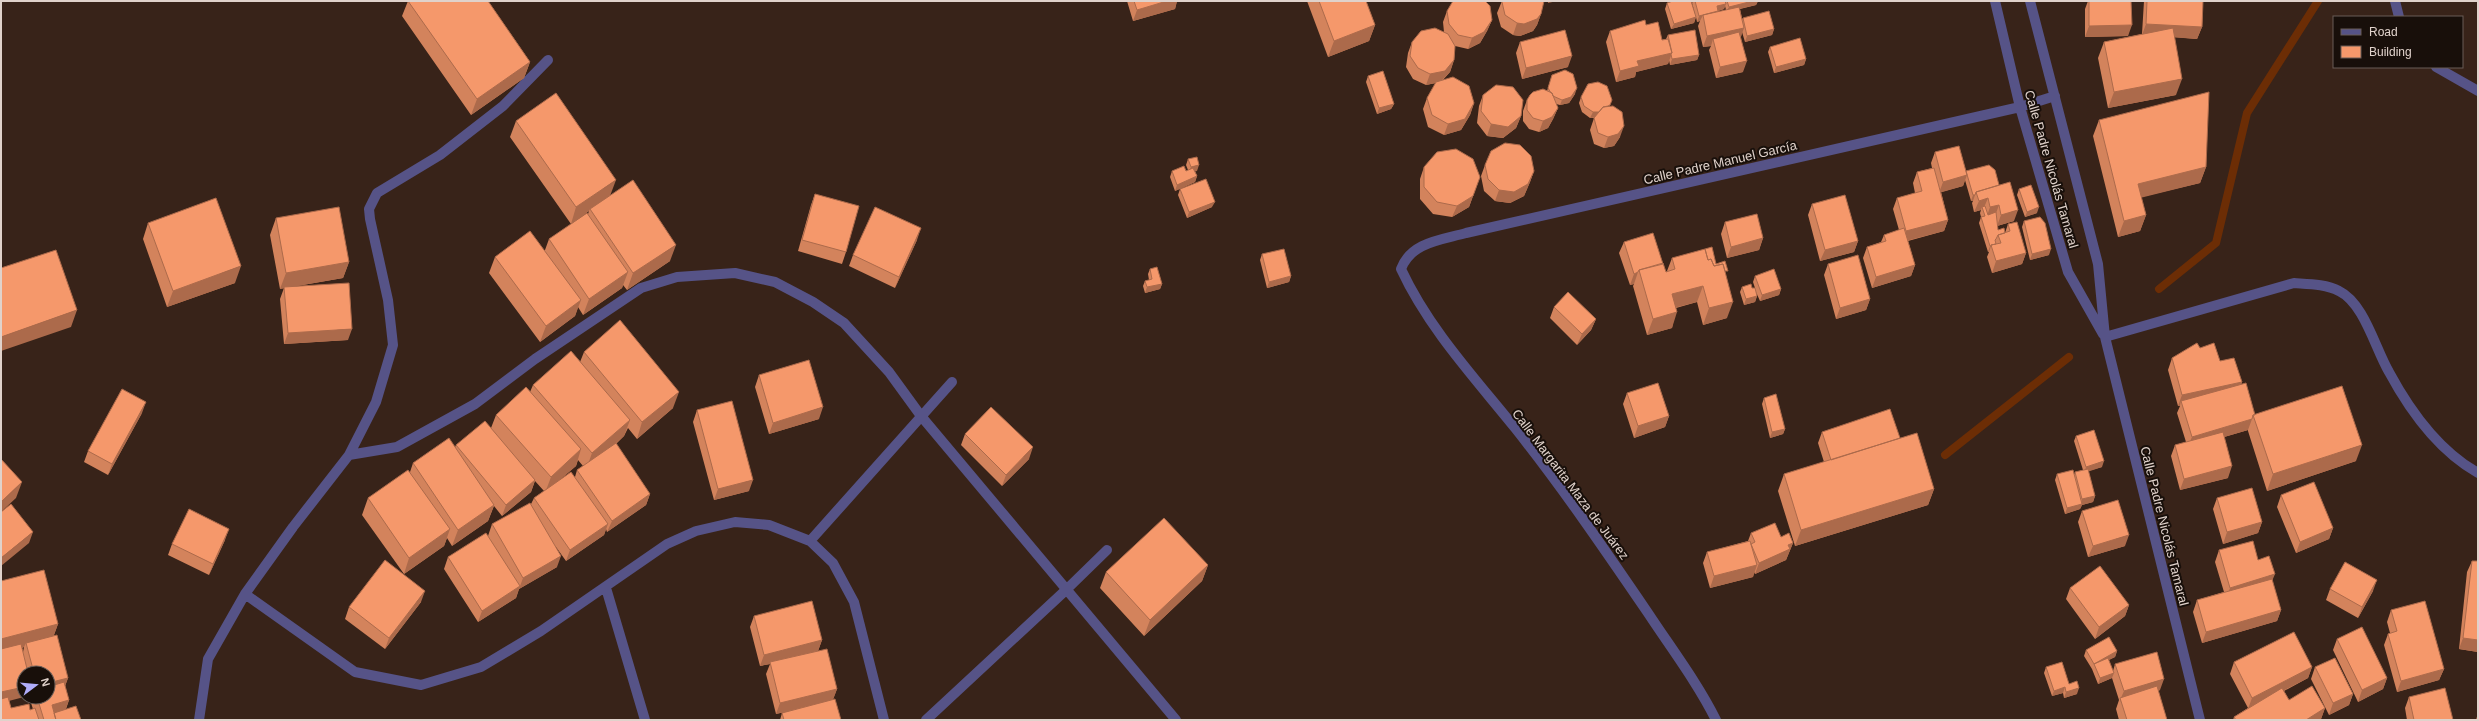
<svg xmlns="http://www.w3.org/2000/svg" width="2479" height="721" viewBox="0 0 2479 721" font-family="Arial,sans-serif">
<rect width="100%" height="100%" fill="#382319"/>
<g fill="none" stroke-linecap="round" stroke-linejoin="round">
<path stroke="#6c2d05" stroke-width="8" d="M2159,289L2216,243L2247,113L2318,1
M1945,455L2069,357"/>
<path stroke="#565387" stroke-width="10" d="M1995,1L2020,107L2068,272L2103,334
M2030,1L2098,264L2105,337L2200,720
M2395,1L2399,17
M2436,67L2478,91
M2105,337L2294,283C2308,284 2326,284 2339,291C2364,303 2375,348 2389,372C2410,411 2439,451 2478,473
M349,455L397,447L475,404L535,359L641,288L677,277L735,273L775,282L813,302L844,323L889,372L921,416L1176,720
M810,541L952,382
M606,588L645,720
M245,594L355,672L421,685L481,667L541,631L667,544L696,531L735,522L769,525L810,541L833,563L854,602L884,720
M199,720L208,659L245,594L293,527L349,455L376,402L393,345L388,300L370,219L369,209L377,193L440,155L503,106L548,60
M926,720L1067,589L1107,550
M1716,720C1697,682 1671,648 1648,613C1605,550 1562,487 1515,428C1474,377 1429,329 1401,269C1411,242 1441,240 1466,233L2020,107L2055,96"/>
</g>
<path fill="#d3835c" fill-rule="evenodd" d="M408,1H488L530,62L524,78L471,115L402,16Z
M1127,1H1177L1175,9L1133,21Z
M1307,1H1366L1375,25L1369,41L1328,57Z
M1502,1L1541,14L1537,25L1533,31L1520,36L1513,35L1501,27L1497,13Z
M1693,1H1758L1756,5L1740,9L1742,19L1743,18L1774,29L1772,35L1745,42L1742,32L1741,37L1743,72L1716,78L1709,50L1711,46L1703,47L1698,26L1700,21L1697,22L1696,17L1694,23L1671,29L1665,9L1667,3L1695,14L1692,3ZM1725,6L1726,10L1718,12V11L1724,9Z
M2088,1H2131L2128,36L2085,37V9Z
M2144,1H2203L2202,27L2197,39L2174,37L2176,95L2108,108L2098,58L2104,42L2142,34Z
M1447,11L1492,20L1487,31L1480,43L1468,49L1455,46L1454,60L1450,72L1442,81L1474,103L1470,115L1461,130L1444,135L1428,127L1423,109L1427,98L1436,83L1426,85L1413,79L1406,67L1408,53L1412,42L1444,32L1443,22Z
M1646,25L1662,40L1666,39L1668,35L1699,55L1697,60L1670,65L1669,60L1668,64L1636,72L1635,77L1616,82L1606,42L1610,31Z
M1520,42L1568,67L1522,79L1516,53Z
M1770,47L1806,59L1804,65L1774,73L1768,52Z
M1552,75L1575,94L1569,103L1560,105L1556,104L1558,108L1553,119L1548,128L1539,132L1529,129L1523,121V111L1527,100L1547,91Z
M1368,76L1394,104L1391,109L1377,114L1366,82Z
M1483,95L1521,116L1516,128L1503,138L1487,136L1477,123L1479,106Z
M1581,97L1609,106L1620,137L1614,146L1604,148L1594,144L1590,130L1594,118H1590L1582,112L1579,103Z
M2099,120L2206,167L2200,183L2141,197L2146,215L2140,231L2118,237L2093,136Z
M516,121L610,195L670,261L627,290L623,285L622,288L583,315L578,307L575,316L540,342L489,273L495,257L545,250L549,239L588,214L589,211L571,224L510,137Z
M1935,152L1966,172V171L1999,185L2014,221L1997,226L1998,230L2005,233L2008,224L2026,253L2022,264L1992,273L1987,257L1989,252H1988L1979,223L1981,217L1980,213L1981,210L1974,212L1972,203L1973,201H1971L1965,180L1963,186L1941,192L1948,220L1944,231L1908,241L1915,265L1911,276L1872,288L1863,258L1867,247L1881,242L1884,235L1899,230L1893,209L1897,198L1915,193L1913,183L1917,172L1932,168L1931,163Z
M1188,159L1197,171H1195L1197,176L1195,182L1175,191L1170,177L1172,171H1186L1188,170L1186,165Z
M1485,165L1534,171L1530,182L1524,196L1510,203L1495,201L1484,191L1481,176Z
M1424,167L1480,177L1469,207L1452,217L1433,214L1420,199V179Z
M1180,189L1212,207L1187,218L1178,195Z
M2019,189L2037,213L2025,217L2017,195Z
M815,194L846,252L842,264L798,251L811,205Z
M1812,204L1858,241L1854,252L1820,261L1808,215Z
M276,218L349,262L343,278L291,287L348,340L284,344L280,299L284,288L280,289L270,235Z
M2024,221L2049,255L2030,260L2022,227Z
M1725,222L1763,238L1759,250L1727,258L1721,234Z
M148,223L235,283L167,307L143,239Z
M917,240L895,288L849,266L853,255Z
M1624,242L1666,272L1667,271L1672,258L1716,264L1726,275L1727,318L1703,325L1697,302L1676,308L1672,328L1647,335L1633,286L1634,284L1630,285L1619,253Z
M1262,254L1291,276L1289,282L1267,288L1260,260Z
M1828,264L1870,299L1866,310L1836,319L1824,275Z
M1150,269L1162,284L1160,289L1145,293L1143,286L1145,281L1149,280L1148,274Z
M1755,276L1781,289L1779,295L1760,301L1756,292L1757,296L1755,302L1744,305L1740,292L1742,287L1752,288H1755L1753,282Z
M1554,307L1596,319L1591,330L1577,345L1550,318Z
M2200,348L2220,361L2242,382L2241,385L2255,415L2356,461L2267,491L2248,431V430L2224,437L2228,478L2180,490L2171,456L2175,445L2186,442L2177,413L2180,406H2178L2168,370L2172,358Z
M584,352L673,408L637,439L628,428L624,436L616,444L650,494L646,505L607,532L606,529L604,535L566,561L556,547L557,567L519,589L516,598L478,622L444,569L448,557L488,536L492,524L531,504L534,498L544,491L535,481L531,492L502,516L494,506L488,521L452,546L447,538L444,546L404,574L362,515L368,498L410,472L413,463L455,447L456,445L491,428L496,415L530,392L533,385L580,362ZM578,460L583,466L577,470L575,477L559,480L576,466Z
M759,375L819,419L769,434L755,387Z
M1627,393L1669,416L1665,427L1634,438L1623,404Z
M1764,398L1785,429L1783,434L1770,438L1762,404Z
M697,410L749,491L714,500L693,422Z
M142,413L108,475L84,462L88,451Z
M1822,432L1900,438L1934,489L1928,505L1795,546L1778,491L1784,474L1824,462L1818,443Z
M965,434L1029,459L1002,486L961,445Z
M2076,436L2102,467L2088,471L2095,496L2093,502L2082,505L2080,509L2065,514L2055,480L2057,474L2074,475L2075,472L2083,470L2074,441Z
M2281,495L2333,528L2329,539L2296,553L2277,507Z
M2217,498L2262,522L2258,533L2223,544L2213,509Z
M2082,511L2125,546L2088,557L2078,522Z
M1751,533L1781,537L1793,543L1786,560L1755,574L1754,572L1753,577L1710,588L1703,563L1707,552L1748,541Z
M225,540L209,575L168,555L172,544Z
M2219,550L2258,560L2272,581L2281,610L2277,621L2202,643L2193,612L2197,600L2224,592L2215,562Z
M2472,561L2478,652L2459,649L2467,572Z
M1208,565L1202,581L1144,636L1100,588L1106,572Z
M1,581L58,624L54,635L68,678L65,686L69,700L66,709L81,720H1ZM24,647L23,652L22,648ZM24,673H48V697H33L31,703L33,709L30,710L11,708L9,701Z
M2070,588L2129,605L2125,616L2095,639L2066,599Z
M2330,589L2373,591L2358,618L2326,600Z
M421,602L385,649L345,619L349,607Z
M2391,610L2444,669L2439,680L2397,692L2384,645L2388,634L2390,633L2387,622Z
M754,616L822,640L818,651L837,689L833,699L841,720H780L782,713L802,708L776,714L766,674L770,664L760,666L750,627Z
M2337,639L2387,678L2383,689L2358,702L2333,650Z
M2086,650L2117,651L2115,657L2108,660L2113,671L2115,664L2160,690L2158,691L2167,720H2119L2116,709L2119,700L2112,678L2098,684L2092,669L2084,656Z
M2234,662L2312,667L2308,678L2284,691L2289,700L2325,708L2321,719L2320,720H2233L2234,717L2248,708L2230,674Z
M2046,667L2069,684L2077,694L2064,698L2063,693L2052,696L2044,673Z
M2315,667L2353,694L2349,705L2329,715L2311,679Z
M2409,697L2453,720H2407L2405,708Z
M2478,713V720H2476Z"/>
<path fill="#ac6a4b" d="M1167,1H1177L1175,9L1133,21L1137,10Z
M1548,1H1557L1548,3Z
M1753,1H1758L1756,5L1726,12L1729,7Z
M1726,4L1724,9L1715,12L1717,6Z
M1541,14L1537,25L1533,31L1520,36L1513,35L1517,23Z
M1703,15L1700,21L1697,22L1699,16Z
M1696,17L1694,23L1671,29L1674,24Z
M1492,20L1487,31L1480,43L1468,49L1472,38Z
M2146,24L2202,27L2197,39L2142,35Z
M1375,25L1369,41L1328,57L1334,41Z
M2132,25L2128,36L2085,37L2089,26Z
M1744,28L1740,39H1713L1711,46L1703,47L1707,36Z
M1774,29L1772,35L1745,42L1747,36Z
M1672,53L1668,64L1636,72L1635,77L1616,82L1620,71L1637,61Z
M1699,55L1697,60L1670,65L1672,59Z
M1572,56L1568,67L1522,79L1526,68Z
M1806,59L1804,65L1774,73L1776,67Z
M1454,60L1450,72L1440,82L1426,85L1430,74Z
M1747,61L1743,72L1716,78L1720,67Z
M530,62L524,78L471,115L477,99Z
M2182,79L2176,95L2108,108L2114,92Z
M1577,88L1575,94L1569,103L1560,105L1562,100Z
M1474,103L1470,115L1461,130L1444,135L1448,124Z
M1394,104L1391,109L1377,114L1379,108Z
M1610,105L1608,110L1600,117L1590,118L1593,112Z
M1558,108L1553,119L1548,128L1539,132L1543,121Z
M1521,116L1516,128L1503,138L1487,136L1491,124Z
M1624,126L1620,137L1614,146L1604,148L1608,137Z
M1199,165L1197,171L1188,173L1191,167Z
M2206,167L2200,183L2132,200L2138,184Z
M1534,171L1530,182L1524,196L1510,203L1495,201L1499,190Z
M1967,175L1963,186L1939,193L1943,182Z
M1197,176L1195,182L1175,191L1177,185Z
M616,180L610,196L590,209L589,211L571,224L576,207Z
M1973,195H1975L1973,201H1971Z
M1473,196L1469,207L1452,217L1457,206Z
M1988,198L1983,210L1982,207L1981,210L1974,212L1979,201Z
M1215,202L1212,207L1187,218L1189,212Z
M1999,205L1995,216L1986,219L1990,207Z
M2039,207L2037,213L2025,217L2027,212Z
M2018,210L2014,221L1997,226L2001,215Z
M2146,215L2140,231L2118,237L2124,221Z
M1948,220L1944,231L1902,242L1906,231Z
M921,228L917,240L895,288L899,277Z
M1763,238L1759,250L1727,258L1731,247Z
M1858,241L1854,252L1820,261L1825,250Z
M676,245L670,261L627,290L633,273Z
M1990,246H1991L1989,252H1988Z
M2051,249L2049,255L2030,260L2032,254Z
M2026,253L2022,264L1992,273L1996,261Z
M349,262L343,278L280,289L286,273Z
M1915,265L1911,276L1872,288L1876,277Z
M241,266L235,283L167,307L173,291Z
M628,272L622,288L583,315L589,299Z
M1638,272L1634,284L1630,285L1634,274Z
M1291,276L1289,282L1267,288L1269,282Z
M1162,284L1160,289L1145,293L1147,287Z
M1703,286L1697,302L1666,310L1672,294Z
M1781,289L1779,295L1760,301L1762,295Z
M1757,296L1755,302L1744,305L1746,299Z
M1870,299L1866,310L1836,319L1840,308Z
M581,300L575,316L540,342L546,326Z
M1733,302L1727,318L1703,325L1709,308Z
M77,310L71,327L1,351V337Z
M1677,312L1672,328L1647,335L1653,319Z
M1596,319L1591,330L1577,345L1582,334Z
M352,329L348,340L284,344L288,333Z
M2242,382L2238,393L2181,401L2180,406H2178L2182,395Z
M679,392L673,408L637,439L642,422Z
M146,402L142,413L108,475L112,464Z
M823,407L819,419L769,434L773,423Z
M1669,416L1665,427L1634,438L1638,426Z
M2252,419L2248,430L2187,448L2192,437Z
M630,420L624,436L586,470L592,453Z
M1785,429L1783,434L1770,438L1772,432Z
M2362,445L2356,461L2267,491L2273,474Z
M1033,447L1029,459L1002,486L1006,475Z
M581,449L576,466L545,493L551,477Z
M2104,461L2102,467L2084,473L2086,467Z
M2232,466L2228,478L2180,490L2184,479Z
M535,480L531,492L502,516L506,505Z
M753,480L749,491L714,500L718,489Z
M22,482L16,498L1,512V502Z
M1934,489L1928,505L1795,546L1801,530Z
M650,494L646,505L607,532L612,521Z
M2095,496L2093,502L2082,505L2080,509L2065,514L2067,508L2081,504L2082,499Z
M494,505L488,521L452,546L458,530Z
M2262,522L2258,533L2223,544L2227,532Z
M608,524L604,535L566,561L570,550Z
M2333,528L2329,539L2296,553L2300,542Z
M229,529L225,540L209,575L213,564Z
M450,529L444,546L404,574L409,558Z
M33,532L29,543L1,566V558Z
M2129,535L2125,546L2088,557L2093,546Z
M1793,543L1786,560L1755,574L1759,563L1788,545Z
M561,556L557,567L519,589L523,578Z
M1208,565L1202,581L1144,636L1150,620Z
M1757,565L1753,577L1710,588L1714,576Z
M2275,574L2270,586L2226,599L2230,588Z
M2377,580L2373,591L2358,618L2362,607Z
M520,586L516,598L478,622L482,611Z
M425,591L421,602L385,649L389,638Z
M2129,605L2125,616L2095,639L2099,627Z
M2281,610L2277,621L2202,643L2206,632Z
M58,624L52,640L26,643L24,647L1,653V639Z
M2463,638L2478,640V652L2459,649Z
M822,640L818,651L770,662V664L760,666L764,655Z
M2117,651L2115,657L2096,667L2094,664L2092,669L2094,664Z
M2312,667L2308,678L2248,709L2252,698Z
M2444,669L2439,680L2397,692L2401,681Z
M2114,673L2112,678L2098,684L2100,678Z
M68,678L64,689L48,693V683Z
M2387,678L2383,689L2358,702L2362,690Z
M2164,679L2160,690L2121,702L2120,700L2124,691Z
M24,687V697L1,703V692Z
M2065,687L2063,693L2052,696L2054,691Z
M2079,688L2077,694L2064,698L2066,692Z
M837,689L833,700L776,714L780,703Z
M2353,694L2349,705L2329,715L2333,703Z
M69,700L65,711L53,714L52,705Z
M2325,708L2321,719L2320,720H2306Z"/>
<path fill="#f5986b" stroke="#ac6a4b" d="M408,1H488L530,62L477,99Z
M1134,1H1167L1137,10Z
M1319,1H1366L1375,25L1334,41Z
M1453,1H1485L1490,6L1492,20L1484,32L1472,38L1458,35L1449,24L1447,11Z
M1502,1H1544L1541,14L1537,19L1524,24L1517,23L1505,15L1502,2Z
M1673,1H1691L1696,17L1674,24L1667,3Z
M1695,1H1725L1726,4L1717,6L1718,11L1699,16Z
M1727,1H1753L1729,7Z
M2089,1H2131L2132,25L2089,26Z
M2147,1H2203L2202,27L2146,24Z
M1739,7L1744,28L1707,36L1703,15Z
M1769,11L1774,29L1747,36L1743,18Z
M1645,20L1646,25L1658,22L1662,40L1668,39L1672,53L1637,61L1639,66L1620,71L1610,31Z
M1435,28L1448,34L1455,46L1454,60L1445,71L1430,74L1418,68L1410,56L1412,42L1421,31Z
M2173,28L2182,79L2114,92L2104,42Z
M1565,30L1572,56L1526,68L1520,42Z
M1695,30L1699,55L1672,59L1671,54L1672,53L1668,35Z
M1739,32L1747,61L1720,67L1713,39Z
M1800,38L1806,59L1776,67L1770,47Z
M1565,70L1573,74L1577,88L1571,97L1562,100L1553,96L1552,93H1551L1548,88L1552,75Z
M1383,71L1394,104L1379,108L1368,76Z
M1453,77L1469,86L1474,103L1465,119L1448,124L1432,115L1427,98L1436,82Z
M1598,82L1607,86L1612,100L1610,105L1608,106L1603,107L1599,112H1593L1584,106L1581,97L1588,84Z
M1496,85L1513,87L1523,100L1521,116L1508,127L1491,124L1481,111L1483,95Z
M1543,89L1552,93L1558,108L1552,117L1543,121L1533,118L1527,110V100L1530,95L1533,92Z
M2209,92L2206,167L2138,184L2146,215L2124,221L2099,120Z
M556,93L616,180L576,207L516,121Z
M1613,106L1622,112L1624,126L1618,134L1608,137L1598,133L1594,118L1603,107Z
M1505,143L1520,145L1531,156L1534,171L1528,184L1514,192L1499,190L1488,179L1485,165L1491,151Z
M1959,146L1967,175L1943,182L1935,152Z
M1456,149L1473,159L1480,177L1473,196L1457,206L1437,202L1424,187V167L1437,152Z
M1197,157L1199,165L1191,167L1188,159Z
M1989,165L1995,170L1999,185L1976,192L1975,195H1973L1966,171Z
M1184,166L1186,171L1193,168L1197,176L1177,185L1172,171Z
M1934,168L1948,220L1906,231L1897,198L1922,191L1917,172Z
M1206,179L1215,202L1189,212L1180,189Z
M633,180L676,245L633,273L590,209Z
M2010,182L2018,210L2001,215L1999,205L1990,207L1988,198L1979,201L1976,192Z
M2031,185L2039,207L2027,212L2019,189Z
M815,194L859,206L846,252L802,240Z
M1845,195L1858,241L1825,250L1812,204Z
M216,198L241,266L173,291L148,223Z
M1985,206L1988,215L1996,212L1998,230L2004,228L2005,233L1998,235L1996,239L1995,240L1996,244L1991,245V246H1990L1981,217L1985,216L1982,207Z
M339,207L349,262L286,273L276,218Z
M875,207L921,228L899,277L853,255Z
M587,213L628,272L589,299L549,239Z
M1757,214L1763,238L1731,247L1725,222Z
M2040,217L2045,223L2051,249L2032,254L2024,221Z
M2017,222L2026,253L1996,261L1991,245L2001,243L1998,235L2010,231L2008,224Z
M1904,228L1915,265L1876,277L1867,247L1886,241L1884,235Z
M530,231L581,300L546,326L495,257Z
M1653,233L1663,264L1639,270L1638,272L1634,274L1624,242Z
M1712,247L1716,264L1725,261L1728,271H1725L1723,264L1714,266L1711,259L1708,260L1705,249Z
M1284,249L1291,276L1269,282L1262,254Z
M1705,249L1708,260L1711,259L1714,266L1723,264L1733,302L1709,308L1703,286L1672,294L1677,312L1653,319L1639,270L1663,263L1666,272L1675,269L1672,258Z
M56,250L77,310L1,337V268Z
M1858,255L1870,299L1840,308L1828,264Z
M1157,267L1162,284L1147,287L1145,281L1152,279L1150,269Z
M1774,269L1781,289L1762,295L1755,276Z
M349,283L352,329L288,333L284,287Z
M1751,284L1752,288H1755L1757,296L1746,299L1742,287Z
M1568,292L1596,319L1582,334L1554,307Z
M620,320L679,392L642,422L584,352Z
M2197,343L2200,348L2214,343L2220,361L2234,358L2242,382L2182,395L2172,358Z
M571,351L630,420L592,453L533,385Z
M809,360L823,407L773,423L759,375Z
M1658,383L1669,416L1638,426L1627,393Z
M2246,383L2255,415H2253L2252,419L2192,437L2181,401Z
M2342,386L2362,445L2273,474L2253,415Z
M526,387L581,449L551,477L496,415Z
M122,389L146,402L112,464L88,451Z
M1776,394L1785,429L1772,432L1764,398Z
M732,401L753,480L718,489L697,410Z
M991,407L1033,447L1006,475L965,434Z
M1890,409L1900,438L1831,460L1822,432Z
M485,421L535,480L506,505L456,445Z
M2094,430L2104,461L2086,467L2076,436Z
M2223,432L2232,466L2184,479L2175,445Z
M1917,433L1934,489L1801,530L1784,474Z
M449,438L494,505L458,530L413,463Z
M616,443L650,494L612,521L577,470Z
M1,459L22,482L1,502Z
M2088,469L2095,496L2082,499L2075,472Z
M408,470L450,529L409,558L368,498Z
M2073,470L2082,504L2067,508L2057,474Z
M571,472L608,524L570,550L534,498Z
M2314,482L2333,528L2300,542L2281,495Z
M2252,488L2262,522L2227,532L2217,498Z
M2118,500L2129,535L2093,546L2082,511Z
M530,503L561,556L523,578L492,524Z
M11,504L33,532L1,558V512Z
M189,509L229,529L213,564L172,544Z
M1164,518L1208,565L1150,620L1106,572Z
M1775,523L1781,537L1789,533L1793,543L1788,545L1790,549L1759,563L1751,544L1755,542L1751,533Z
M486,533L520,586L482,611L448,557Z
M1750,541L1757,565L1714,576L1707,552Z
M2253,541L2258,560L2269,556L2275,574L2230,588L2219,550Z
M385,560L425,591L389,638L349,607Z
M2472,561H2478V640L2463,638Z
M2345,562L2377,580L2362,607L2330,589Z
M2100,566L2129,605L2099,627L2070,588Z
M44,570L58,624L1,639V581Z
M2272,579L2281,610L2206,632L2197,600Z
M812,601L822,640L764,655L754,616Z
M2425,601L2444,669L2401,681L2388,634L2397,631L2391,610Z
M2362,627L2387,678L2362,690L2337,639Z
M2294,632L2312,667L2252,698L2234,662Z
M57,635L68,678L48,683V673H34L26,643Z
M2109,637L2117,651L2094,664L2086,650Z
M21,644L28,673H24V687L1,692V649Z
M827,649L837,689L780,703L770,662Z
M2157,652L2164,679L2124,691L2115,664Z
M2108,658L2114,673L2100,678L2094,664Z
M2335,658L2353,694L2333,703L2315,667Z
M2062,662L2069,684L2077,681L2079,688L2066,692L2065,687L2054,691L2046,667Z
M64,682L69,700L52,705L56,720H44L37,697H48V687Z
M2157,686L2167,720H2127L2120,698Z
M2312,686L2325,708L2306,720H2236L2234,717L2282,688L2289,700Z
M2445,688L2453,720H2414L2409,697Z
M8,697L11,708L29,704L30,710L35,708L39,720H1V699Z
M835,699L841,720H784L782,713Z
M76,706L81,720H56L54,713Z"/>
<g text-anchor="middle" stroke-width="4" stroke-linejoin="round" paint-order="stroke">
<g font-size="13" fill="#e0d2cb" stroke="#180f0a">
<text transform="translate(1720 162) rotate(-13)" y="5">Calle Padre Manuel García</text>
<text transform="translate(2052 169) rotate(74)" y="5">Calle Padre Nicolás Tamaral</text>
<text transform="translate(1571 484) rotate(53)" y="5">Calle Margarita Maza de Juárez</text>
<text transform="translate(2165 526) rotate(76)" y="5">Calle Padre Nicolás Tamaral</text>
</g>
</g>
<rect width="2479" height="721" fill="none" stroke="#e0d2cb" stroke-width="4"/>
<rect x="2333" y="16" width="130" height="52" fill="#180f0a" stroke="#685d57"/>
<rect x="2341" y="29" width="20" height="6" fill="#565387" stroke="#685d57"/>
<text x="2369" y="36" font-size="12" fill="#e0d2cb">Road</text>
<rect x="2341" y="46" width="20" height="12" fill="#f5986b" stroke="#685d57"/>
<text x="2369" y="56" font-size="12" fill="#e0d2cb">Building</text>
<g transform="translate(36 685) rotate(74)"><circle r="19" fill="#180f0a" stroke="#685d57"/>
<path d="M0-3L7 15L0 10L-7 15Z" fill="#b0adfa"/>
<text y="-6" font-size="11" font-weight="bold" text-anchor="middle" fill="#e0d2cb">N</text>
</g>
</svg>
